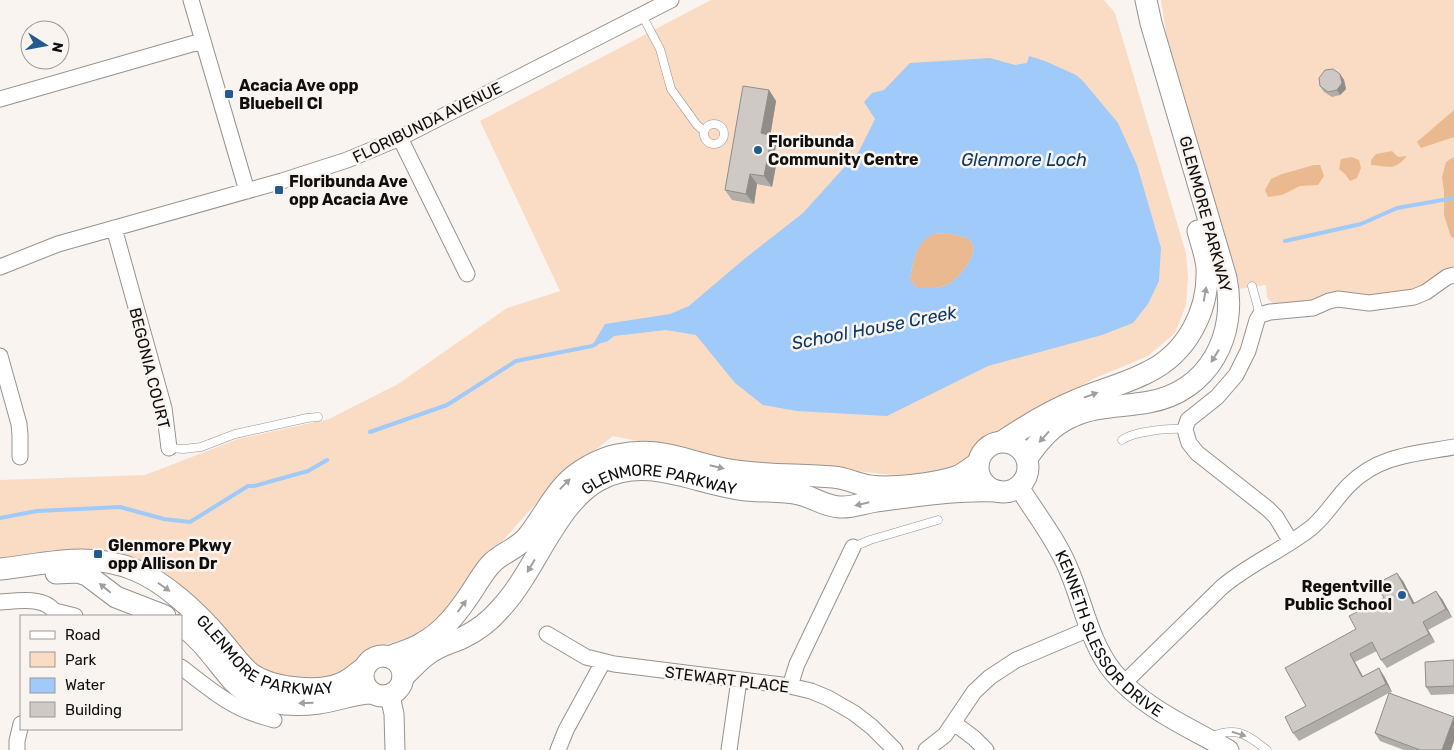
<svg xmlns="http://www.w3.org/2000/svg" width="1454" height="750" viewBox="0 0 1454 750" font-family="Rubik,sans-serif">
<rect width="100%" height="100%" fill="#faf4f0"/>
<path fill="#fadcc4" d="M711,0H1104L1115,13L1186,253L1188,278L1186,305L1175,333L1148,356L1093,379L1038,412L975,446L966,464L910,477L866,472L754,465L613,436L556,481L482,564L443,620L417,634L373,649L347,672L327,677L294,680L260,669L236,642L162,576L0,560V480L145,475L238,439L329,419L398,384L507,308L560,291L480,121Z
M1161,0H1454V266L1440,272L1423,285L1407,291L1364,295L1339,291L1324,295L1310,301L1275,305L1267,298L1266,285L1239,289L1238,279L1167,39Z"/>
<path fill="#ebb98f" d="M1454,110V137L1421,148L1417,142Z
M1392,151L1398,157L1407,156C1393,172 1390,166 1371,165V160L1376,154Z
M1352,157L1359,160L1361,168L1357,178L1350,181L1345,174L1339,169L1341,159Z
M1454,157V238L1451,237L1444,215V191L1442,177L1446,162Z
M1314,165H1320L1324,176L1318,185L1300,186L1282,195L1268,197L1265,190L1271,179L1282,174Z
M946,233L968,238C969,240 972,242 973,245C977,256 958,279 949,284C940,289 927,288 917,288L910,280C912,264 916,241 933,234C937,233 942,234 946,233Z"/>
<path fill="#9fcaf9" fill-rule="evenodd" d="M1029,56L1045,61L1076,75L1083,81L1118,123L1137,165L1161,248L1159,281L1148,304L1133,323L1102,335L988,366L887,416L797,411L763,405L735,383L696,335L666,330L614,336L608,341L592,346L605,324L670,314L689,306L743,260L803,213L859,151L875,119L864,102L872,93L884,90L910,63L990,58L1015,65L1027,63ZM946,233L968,238C969,240 972,242 973,245C977,256 958,279 949,284C940,289 926,288 917,288L910,280C912,264 916,241 934,234C937,233 942,234 946,233Z"/>
<g fill="none" stroke-linecap="round" stroke-linejoin="round">
<path stroke="#9fcaf9" stroke-width="4" d="M1285,241L1361,224L1397,208L1454,198
M370,432L447,405L516,361L592,346L596,344
M0,518L37,511L120,507L164,519L190,522L248,486H254L308,471L327,460"/>
<defs>
<path id="service" d="M642,15L660,49L671,89L697,125L704,131
M704 134a10 10 0 1 1 20 0a10 10 0 1 1-20 0Z
M1252,286L1260,315
M1122,440C1134,431 1170,428 1185,429
M169,448L184,449L201,447L235,434L307,418L318,417
M853,547L870,540L938,520
M1210,737C1237,726 1246,734 1267,750"/>
<path id="minor" d="M191,0L247,191
M0,99L202,41
M400,138L467,274
M114,228L164,408L169,448
M0,267L58,244L282,181L347,160L400,138L671,0
M0,356L19,424L20,435V457
M1291,542L1276,517L1268,509L1197,453L1189,443L1186,433L1185,429L1188,420L1217,397L1236,375L1248,351L1257,320L1260,315L1270,312L1313,308L1329,301L1338,299L1369,303L1414,297L1426,292L1447,277L1454,275
M0,602C17,601 50,595 56,616
M55,611L75,616
M547,634L586,657L614,664L790,686L811,691L828,698L854,713L872,727L895,750
M181,667C202,683 223,701 247,711C256,715 265,717 274,720
M1124,683L1222,587C1249,564 1283,550 1311,528C1326,516 1335,499 1349,485C1379,455 1414,454 1454,447
M790,686L797,664L853,547
M954,723L974,738L986,750
M17,750V741L21,724
M558,750L566,730L603,662
M729,750L739,680
M926,750L945,735L974,692L990,677L1016,660L1089,629"/>
<g id="tertiary">
<path id="s1" d="M1019,487C1035,513 1056,539 1068,568C1083,602 1089,642 1113,672C1143,708 1188,727 1229,750"/>
<path d="M390,696L394,714L395,750"/>
</g>
<g id="secondary">
<path d="M1003,441C1027,425 1050,411 1077,400C1100,390 1125,384 1148,372C1187,353 1209,311 1207,268C1206,255 1201,243 1198,231"/>
<circle cx="1003" cy="467" r="25"/>
<path d="M1027,458C1039,441 1051,426 1071,417C1095,405 1123,407 1149,402C1209,391 1238,335 1226,278L1151,23L1146,0"/>
<path id="s2" d="M0,569C46,564 90,551 135,570C165,582 199,614 220,639C230,650 239,664 250,673C271,688 318,694 342,683C350,680 357,673 364,668"/>
<path d="M56,573L78,572L87,575L116,597L165,616"/>
<path d="M181,625C203,640 216,662 233,681C255,704 289,707 319,703C337,701 353,693 372,693"/>
<circle cx="383" cy="676" r="20"/>
<path d="M389,657C401,652 414,649 424,642C442,632 455,616 466,600C475,588 482,573 492,563C503,552 519,548 528,536C549,509 558,482 589,466C598,461 607,457 617,455C660,446 685,461 724,469C761,476 797,474 833,477C846,478 857,484 870,486C891,489 935,484 956,477C964,474 971,468 978,463"/>
<path id="s3" d="M403,677C411,670 419,660 428,654C438,646 451,643 462,638C477,631 490,621 501,608C535,572 556,503 599,480C646,455 691,482 739,489C758,492 782,490 799,494C813,497 824,506 839,507C852,508 863,503 876,501C915,496 957,489 997,491"/>
</g>
</defs>
<use href="#service" stroke="#97928e" stroke-width="9"/>
<use href="#minor" stroke="#97928e" stroke-width="17"/>
<use href="#tertiary" stroke="#97928e" stroke-width="21"/>
<use href="#secondary" stroke="#97928e" stroke-width="23"/>
<use href="#service" stroke="#fff" stroke-width="8"/>
<use href="#minor" stroke="#fff" stroke-width="15"/>
<use href="#tertiary" stroke="#fff" stroke-width="19"/>
<use href="#secondary" stroke="#fff" stroke-width="21"/>
</g>
<path fill="#b1ada9" d="M1340,74L1344,80L1346,89L1340,95L1332,97L1324,92L1320,86Z
M769,90L776,101L770,137L776,145L775,151L778,155L772,187L757,184L754,204L732,200L725,190Z
M1403,581L1414,603L1442,599L1452,617L1428,630L1435,642L1387,668L1381,660L1377,651L1355,662L1363,676H1384L1392,692L1389,693L1454,717V741L1451,750H1404L1380,741L1375,733L1389,693L1299,741L1293,733L1306,706L1356,629L1384,598Z
M1454,660V694L1431,695L1426,687Z"/>
<path fill="#908d89" d="M1340,74L1344,80L1346,89L1340,95L1337,90Z
M769,90L776,101L770,137L776,145L775,151L778,155L772,187L764,176L767,144L761,133Z
M750,174L757,184L754,204L746,194Z
M1397,573L1403,581L1419,612L1413,604Z
M1436,591L1442,599L1452,617L1446,609Z
M1423,622L1428,630L1435,642L1429,634Z
M1350,654L1355,662L1367,685L1362,677Z
M1379,668L1384,676L1392,692L1386,684Z
M1454,718V741L1451,750H1442Z"/>
<path fill="#cec9c4" stroke="#908d89" d="M1333,69L1340,74L1342,83L1337,90L1328,92L1320,86L1319,78L1325,70Z
M743,86L769,90L761,133L768,135L767,144L770,145L764,176L750,174L746,194L725,190Z
M1397,573L1413,604L1436,591L1446,609L1423,622L1429,634L1381,660L1372,642L1350,654L1362,677L1379,668L1386,684L1293,733L1285,717L1306,706L1285,668L1356,629L1349,616L1384,598L1376,584Z
M1454,660V686L1426,687L1425,662Z
M1389,693L1454,717L1442,750H1420L1375,733Z"/>
<defs><path id="oneway-solid" d="M-6-.8H1V-3.2L6.5 0L1 3.2V.8H-6Z" transform="scale(1.25)"/></defs>
<g fill="#9f9f9e">
<use href="#oneway-solid" transform="translate(1205 294) rotate(-80)"/>
<use href="#oneway-solid" transform="translate(1215 356) rotate(122)"/>
<use href="#oneway-solid" transform="translate(1091 395) rotate(-20)"/>
<use href="#oneway-solid" transform="translate(1044 437) rotate(132)"/>
<use href="#oneway-solid" transform="translate(717 467) rotate(13)"/>
<use href="#oneway-solid" transform="translate(565 484) rotate(-46)"/>
<use href="#oneway-solid" transform="translate(862 504) rotate(167)"/>
<use href="#oneway-solid" transform="translate(531 566) rotate(121)"/>
<use href="#oneway-solid" transform="translate(164 587) rotate(35)"/>
<use href="#oneway-solid" transform="translate(105 588) rotate(-141)"/>
<use href="#oneway-solid" transform="translate(462 606) rotate(-54)"/>
<use href="#oneway-solid" transform="translate(306 703) rotate(178)"/>
<use href="#oneway-solid" transform="translate(1239 734) rotate(17)"/>
</g>
<g fill="#215b92" stroke="#faf4f0" stroke-width="2">
<rect x="224" y="89" width="10" height="10" rx="2.5"/>
<circle cx="758" cy="150" r="5"/>
<rect x="274" y="185" width="10" height="10" rx="2.5"/>
<rect x="93" y="549" width="10" height="10" rx="2.5"/>
<circle cx="1402" cy="595" r="5"/>
</g>
<g text-anchor="middle" stroke-width="5" stroke-linejoin="round" paint-order="stroke">
<g font-size="16" font-weight="bold" fill="#100f0d" stroke="#faf4f0" text-anchor="start">
<text x="239" y="91">Acacia Ave opp<tspan x="239" dy="18">Bluebell Cl</tspan></text>
<text x="768" y="147">Floribunda<tspan x="768" dy="18">Community Centre</tspan></text>
<text x="289" y="187">Floribunda Ave<tspan x="289" dy="18">opp Acacia Ave</tspan></text>
<text x="108" y="551">Glenmore Pkwy<tspan x="108" dy="18">opp Allison Dr</tspan></text>
<text x="1392" y="592" text-anchor="end">Regentville<tspan x="1392" dy="18">Public School</tspan></text>
</g>
<g font-size="16" fill="#100f0d" stroke="#faf4f0">
<text transform="translate(427 122) rotate(-26)" y="6">FLORIBUNDA AVENUE</text>
<text transform="translate(1206 214) rotate(75)" y="6">GLENMORE PARKWAY</text>
<text transform="translate(150 368) rotate(76)" y="6">BEGONIA COURT</text>
<text dy="6" stroke="none"><textPath href="#s3" startOffset="345">GLENMORE PARKWAY</textPath></text>
<text dy="6" stroke="none"><textPath href="#s1" startOffset="174">KENNETH SLESSOR DRIVE</textPath></text>
<text dy="6" stroke="none"><textPath href="#s2" startOffset="298">GLENMORE PARKWAY</textPath></text>
<text transform="translate(727 679) rotate(7)" y="6">STEWART PLACE</text>
</g>
<g font-size="18" font-style="italic" fill="#0c3a64" stroke="#faf4f0">
<text x="1024" y="166">Glenmore Loch</text>
<text transform="translate(874 328) rotate(-11)" y="6">School House Creek</text>
</g>
</g>
<rect x="20" y="615" width="162" height="115" fill="#faf4f0" stroke="#9c9895"/>
<rect x="30" y="631" width="25" height="8" fill="#ffffff" stroke="#9c9895"/>
<text x="65" y="640" font-size="15" fill="#100f0d">Road</text>
<rect x="30" y="652" width="25" height="15" fill="#fadcc4" stroke="#9c9895"/>
<text x="65" y="665" font-size="15" fill="#100f0d">Park</text>
<rect x="30" y="678" width="25" height="15" fill="#9fcaf9" stroke="#9c9895"/>
<text x="65" y="690" font-size="15" fill="#100f0d">Water</text>
<rect x="30" y="702" width="25" height="15" fill="#cec9c4" stroke="#9c9895"/>
<text x="65" y="715" font-size="15" fill="#100f0d">Building</text>
<g transform="translate(45 45) rotate(101)"><circle r="24" fill="#faf4f0" stroke="#9c9895"/>
<path d="M0-4L9 19L0 12L-9 19Z" fill="#215b92"/>
<text y="-8" font-size="14" font-weight="bold" text-anchor="middle" fill="#100f0d">N</text>
</g>
</svg>
